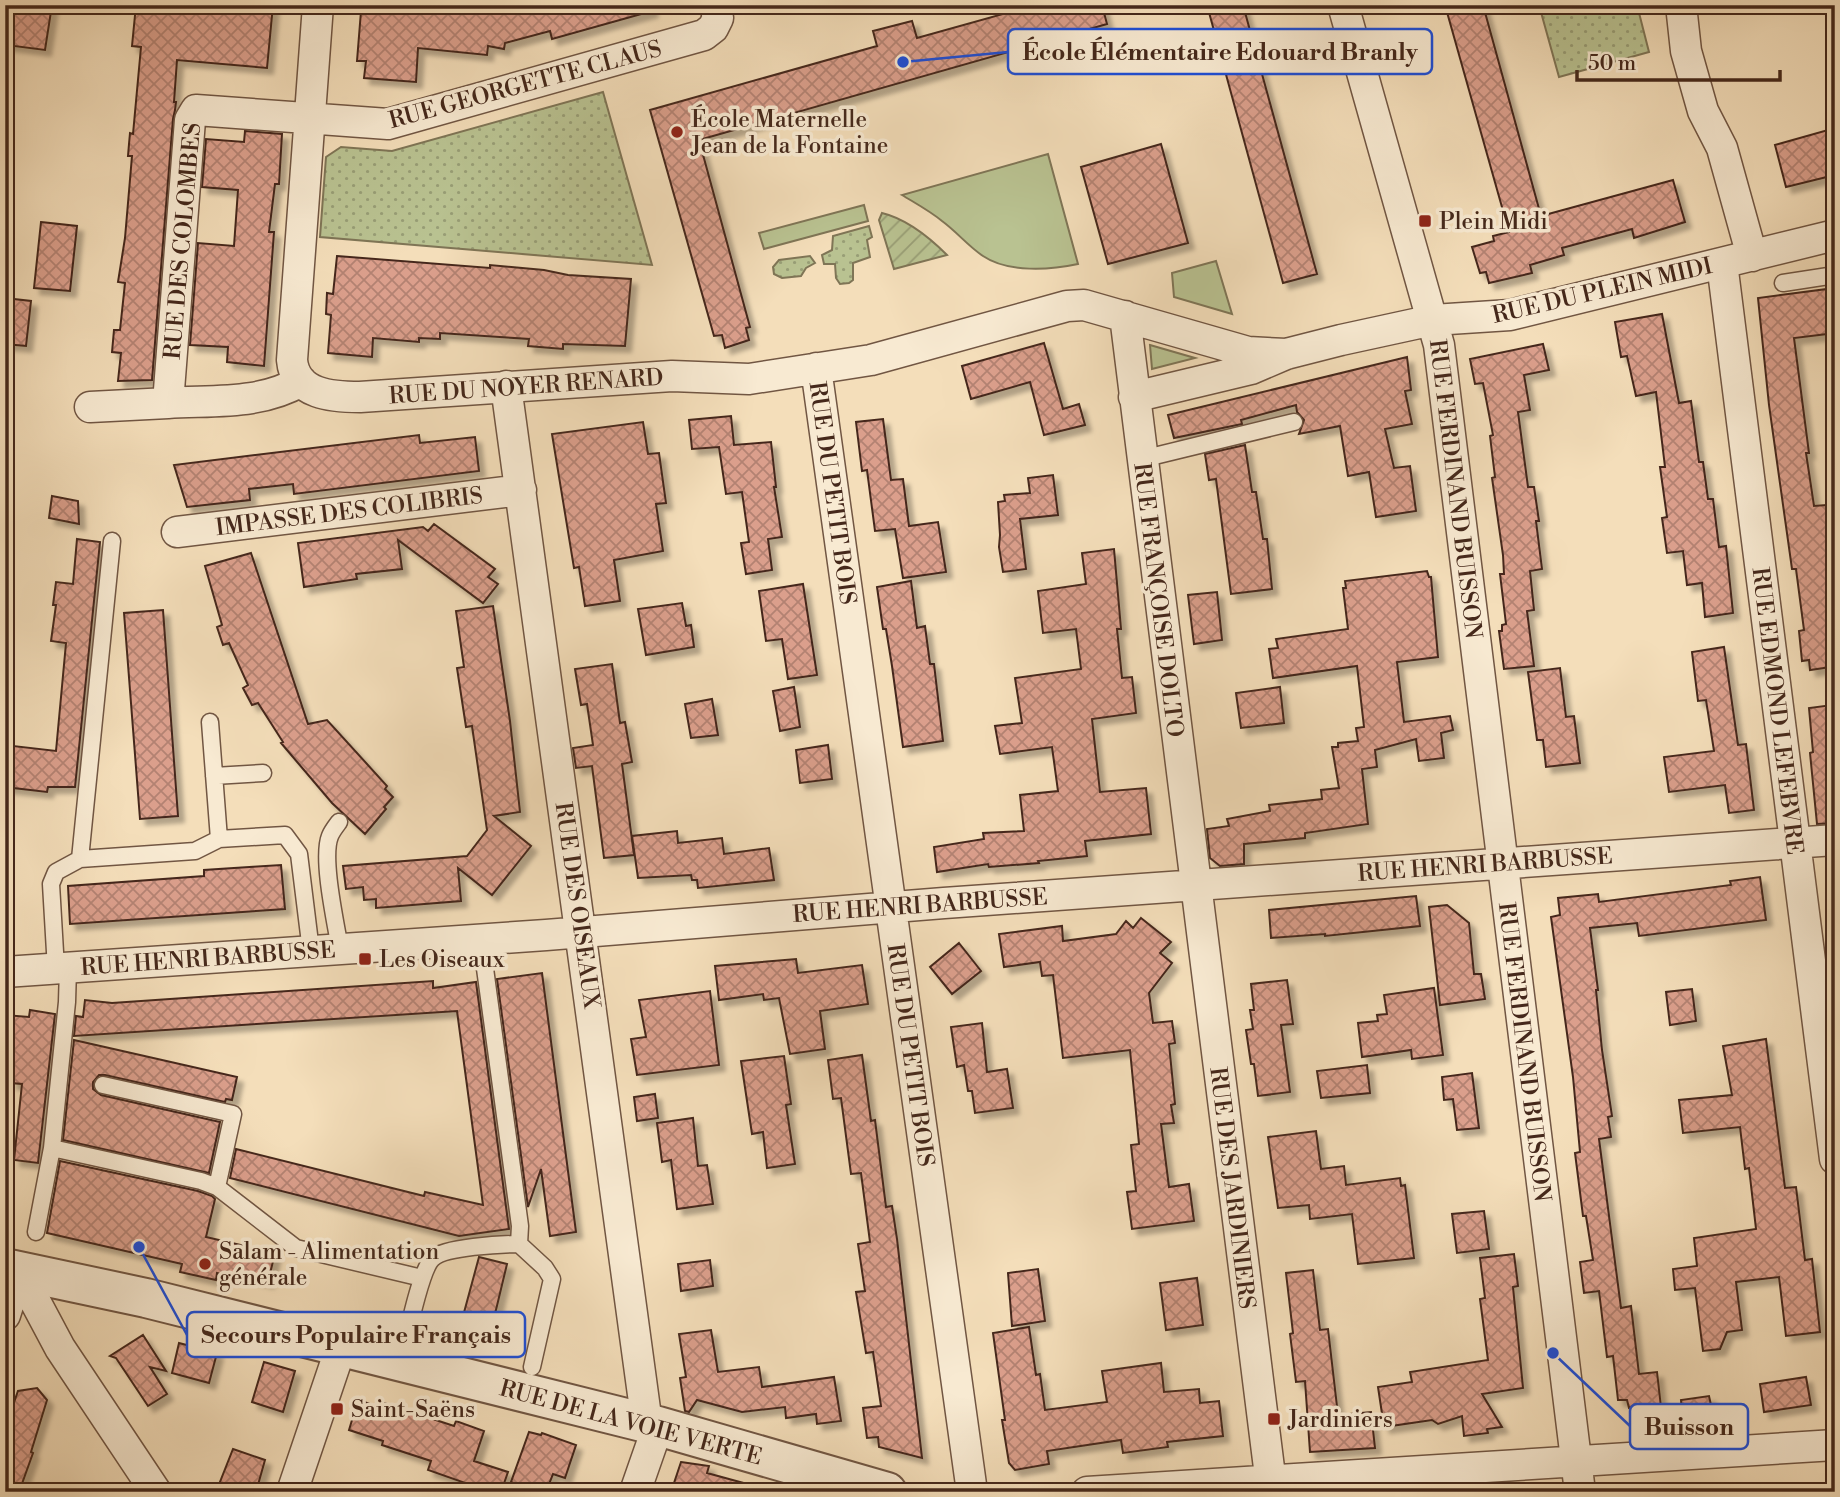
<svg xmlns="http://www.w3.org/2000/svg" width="1840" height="1497" viewBox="0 0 1840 1497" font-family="'Libre Bodoni',serif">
<defs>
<pattern id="park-dots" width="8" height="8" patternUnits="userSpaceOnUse" patternTransform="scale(1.75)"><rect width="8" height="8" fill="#b9c291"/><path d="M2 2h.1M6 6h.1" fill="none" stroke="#989e76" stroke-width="1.8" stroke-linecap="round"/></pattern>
<pattern id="garden-furrows" width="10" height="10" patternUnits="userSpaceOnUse" patternTransform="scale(1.75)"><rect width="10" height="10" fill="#b9c291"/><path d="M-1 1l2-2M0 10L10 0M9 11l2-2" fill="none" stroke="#989e76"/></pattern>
<pattern id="building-cross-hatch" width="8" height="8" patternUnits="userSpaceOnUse" patternTransform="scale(1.75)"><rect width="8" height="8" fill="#db9f8c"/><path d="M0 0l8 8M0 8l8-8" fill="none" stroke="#b38272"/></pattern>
<filter id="shadow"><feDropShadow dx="6" dy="6" stdDeviation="2" flood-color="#0004"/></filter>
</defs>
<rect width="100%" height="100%" fill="#f4deba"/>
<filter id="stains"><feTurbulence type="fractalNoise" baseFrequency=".00286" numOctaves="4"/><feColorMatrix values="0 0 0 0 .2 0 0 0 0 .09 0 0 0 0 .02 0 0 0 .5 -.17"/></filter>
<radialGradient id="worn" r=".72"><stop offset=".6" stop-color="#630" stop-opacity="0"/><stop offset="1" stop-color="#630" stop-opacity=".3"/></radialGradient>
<path fill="#b9c291" stroke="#7f7556" stroke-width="2" d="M1048,154L1078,264C1050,270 1008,273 983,256C968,246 957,232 942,221C930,211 915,203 902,195Z
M864,205L868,221L764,249L759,233Z
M1216,261L1232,314L1174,297L1172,273Z
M1150,345L1195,358L1152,369Z"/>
<path fill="url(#park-dots)" stroke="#7f7556" stroke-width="2" d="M1539,5H1637L1649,52L1559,77Z
M603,92L652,265L320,237L326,157L341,147L392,151Z
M869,226L872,237L867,240L870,257L853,263V280L849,283L840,284L836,278L835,264H824L822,255L832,250L833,236Z
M810,256L815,263L806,268L801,276L782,278L774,274L773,267L779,260Z"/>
<path fill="url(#garden-furrows)" stroke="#7f7556" stroke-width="2" d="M882,213C907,219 929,237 947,255L894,269L879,220Z"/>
<path fill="url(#building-cross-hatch)" stroke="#45281b" stroke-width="2" filter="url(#shadow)" d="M10,5H52L45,50L6,45Z
M136,5H273L267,68L177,60L174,102H176L175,110L173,119L152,380L118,381L121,353L112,352L114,330H120L125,283L118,282L125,238L132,156H128L129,144L130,133L133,134L141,47L132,46Z
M370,5H651L652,11L552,39L550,31L505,43L504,49L488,46L487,55L418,48L416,82L364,78L366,61H357L361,11L369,12Z
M1035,5H1102L1107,24L699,140L750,327L746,328L749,340L725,348L722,335L714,336L650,110L877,46L873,31L912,21L917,38Z
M1207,5H1243L1317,274L1283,283Z
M1445,5H1483L1541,216L1673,180L1685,222L1634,238L1632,229L1562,248L1564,255L1530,265L1532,273L1489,283L1486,272L1480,273L1472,247L1494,241L1493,236L1509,232Z
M1835,128V175L1786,187L1775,145Z
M245,131L282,134L279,184H275L269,232H274L264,366L227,362L228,347L190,345L198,243L234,246L238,190L202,187L206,139L244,142Z
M1161,144L1188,243L1108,264L1081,167Z
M41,222L77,226L70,291L34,288Z
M337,256L490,268V265L544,270L568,275L631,279L625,346L563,344V349L528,346L529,339L440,333V339L419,338V342L373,338L372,357L328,353L331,315L326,314L327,293L333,294Z
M1835,288V333L1794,338L1809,453H1806L1814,506L1826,505L1835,587V607H1829L1835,657L1829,658L1831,667L1810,670L1809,660L1802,661L1799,631L1804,630L1796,569H1792L1769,405L1758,298Z
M5,298L31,301L26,346L5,344Z
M1662,314L1679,403L1691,401L1699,462H1703L1708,499H1713L1719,547L1726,546L1733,613L1705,617L1702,583L1687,585L1683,551L1667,553L1662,518L1667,517L1660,467H1665L1656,392L1636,396L1627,356L1621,357L1615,322Z
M1044,343L1063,409L1079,404L1085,425L1044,435L1030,382L971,399L962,366Z
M1543,344L1549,370L1524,375L1530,410L1518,412L1528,487H1534L1539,521H1536L1542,569L1530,571L1534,610L1527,611L1534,666L1504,669L1499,631H1502V625L1506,624L1500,574H1504L1503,555L1492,478L1495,477L1490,436L1493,435L1483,383L1475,384L1470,359Z
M1407,357L1411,390L1405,391L1412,424L1385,429L1394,468L1410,466L1416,511L1376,517L1369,472L1348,476L1340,426L1299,434L1304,420L1297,412L1296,405L1241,420L1242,424L1174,438L1168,415Z
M731,416L734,445L771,442L776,487H774L782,537L768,539L772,570L746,574L741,543L749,542L742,492L726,494L719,447L692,449L689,420Z
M883,419L891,480L903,479L909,526L938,522L946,572L903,578L895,529L875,531L867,470L862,471L856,422Z
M643,422L648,454L659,453L666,503L656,504L663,551L614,560L620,601L585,606L579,567L574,568L552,434Z
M419,435L420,443L475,437L479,471L294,494L293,484L249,489L250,500L187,507L174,465Z
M1245,445L1252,492H1256L1263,539H1267L1272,589L1231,594L1216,479L1209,480L1205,454Z
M1053,475L1058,515L1020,519L1026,569L1003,572L999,547L1000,535L998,502L1005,501L1004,495L1030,493L1028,478Z
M52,496L78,501L79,524L49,518Z
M434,524L495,569L488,577L498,584L483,603L398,540L402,569L356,574L357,579L304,587L298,543L423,527L428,531Z
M77,539L100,542L75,787H48L47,792L5,787V745L56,751L66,643L51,641L56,605H53L56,582L73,584Z
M1114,549L1121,629H1117L1122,678L1132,677L1136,713L1092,719L1100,792L1146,788L1151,834L1085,841L1087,856L1038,861L1039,863L989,867L988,864L937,872L934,847L984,839L983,833L1024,831L1020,795L1058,791L1052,747L1000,754L995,726L1022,723L1015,678L1081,669L1076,629L1043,633L1038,591L1086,584L1082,553Z
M251,553L308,724L327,720L387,786L385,789L393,797L384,807L386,809L365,834L332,803L281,743L283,742L258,703L252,705L243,688L248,685L229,643L223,645L217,627L222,625L205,566Z
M1427,571L1429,577H1431L1438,657L1397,662L1404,722L1450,716L1453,730L1441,733L1444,758L1419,761L1416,739L1375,750L1377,767L1362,769L1368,824L1305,833V838L1244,844V864L1220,866L1210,858L1207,829L1229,826L1227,819L1270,811L1269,805L1322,799L1321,790L1339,788L1332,747H1338V743L1358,741L1356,728L1364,727L1357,666L1273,678L1269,649L1278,648L1276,639L1348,629L1343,588H1346L1345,581Z
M911,581L917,628L925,626L930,664H934L943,741L903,747L892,666L886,629H883L877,587Z
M803,584L817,675L788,679L782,639L766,641L759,591Z
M1217,592L1222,640L1194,644L1188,595Z
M682,603L686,626L691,625L694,647L646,655L638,609Z
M493,606L510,721L520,812L494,816L531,846L492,895L458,868L461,901L376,908V899L364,900L363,887L346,889L343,866L467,856L487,830L472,726L466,727L457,668L464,667L456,611Z
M163,610L178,816L140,819L124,613Z
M1724,647L1738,745L1746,744L1754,810L1729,813L1725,785L1669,792L1664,757L1714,751L1706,700L1698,701L1692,652Z
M612,664L620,723L625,722L632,762L622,764L634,855L604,858L592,766L576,768L573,748L593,745L587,704L581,705L575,669Z
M1560,668L1566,717L1574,716L1580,763L1546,767L1543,740H1537L1528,672Z
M794,687L800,727L780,731L773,691Z
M1280,687L1284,723L1241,728L1236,693Z
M712,699L718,735L691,738L685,704Z
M1832,705L1835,718V823L1817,824L1810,753L1813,752L1809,708Z
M828,745L832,779L800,783L796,750Z
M677,831L678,843L722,838L724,854L769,848L774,880L698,888L697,880H692L691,875L638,878L632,836Z
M281,865L285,909L70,924L68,886L204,876V870Z
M1760,877L1766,920L1639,936L1637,923L1590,928L1598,990H1596L1602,1050L1612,1116L1608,1117L1611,1137L1599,1139L1621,1308L1631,1306L1639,1374L1657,1372L1662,1416L1634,1419L1632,1407L1629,1408L1627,1400H1618L1613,1356L1607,1357L1599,1291L1584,1293L1580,1262L1593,1260L1586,1216H1583L1575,1153L1580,1152L1573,1077L1551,917L1560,915L1558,898L1598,894L1599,902L1731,885L1730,881Z
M1416,896L1420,926L1325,936V934L1271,938L1269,910Z
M1447,905L1469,923L1474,974H1481L1485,999L1440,1005L1429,907Z
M1141,918L1171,942L1160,953L1172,963L1149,993L1153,1023L1172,1021L1175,1043L1169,1044L1175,1104L1171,1105L1174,1123L1161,1124L1169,1187L1189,1184L1194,1221L1132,1229L1127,1192L1136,1191L1131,1145L1139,1144L1130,1050L1063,1058L1053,975L1042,976L1040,962L1004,967L999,934L1062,926L1063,941L1116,934L1126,921L1133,928Z
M959,943L981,971L952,994L930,967Z
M796,959L798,973L862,965L868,1004L820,1011L825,1049L790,1054L779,998L764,1000L763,994L719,1000L715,966Z
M542,973L576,1232L550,1236L541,1169L528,1207L497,979Z
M1287,980L1293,1024L1281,1025L1290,1092L1258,1096L1254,1064H1251L1246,1030L1253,1029L1250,1010H1254L1251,984Z
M433,981V988L476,982L509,1229L459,1236L230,1178L236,1149L424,1196L425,1192L483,1205L457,1011L74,1036L76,1016L83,1017L85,1000L112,1003Z
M1434,988L1443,1055L1412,1059L1411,1050L1362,1057L1358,1023L1378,1021L1377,1015L1387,1014L1384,995Z
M1692,989L1696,1021L1670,1025L1666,992Z
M710,991L719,1065L637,1075L631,1039L646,1037L639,1000Z
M30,1010L55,1014L38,1163L14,1160L22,1084L11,1083L14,1056L5,1055V1015L29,1017Z
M982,1023L987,1072L1007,1069L1013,1108L975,1113L972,1091H968L964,1065L957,1067L951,1027Z
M1766,1039L1785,1188L1796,1187L1805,1260L1812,1259L1820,1332L1786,1336L1779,1277L1736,1282L1742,1330L1727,1332L1720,1349L1703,1351L1695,1288L1675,1290L1673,1269L1697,1266L1694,1238L1756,1229L1749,1168L1745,1169L1740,1127L1683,1133L1679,1100L1732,1095L1723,1046Z
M74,1040L237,1077L232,1100L226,1099L225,1102L105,1075H99L93,1082V1089L101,1095L220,1122L209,1173L63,1140Z
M862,1055L871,1121L875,1120L886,1207L892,1206L897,1239L922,1458L879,1447L878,1437L867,1438L863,1408L881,1406L873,1352L866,1353L856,1292L865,1291L858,1244L870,1242L861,1173L851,1174L841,1098L833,1099L828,1060Z
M784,1056L791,1104L786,1105L795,1164L767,1168L763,1132L752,1134L741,1061Z
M1367,1065L1370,1093L1321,1098L1317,1071Z
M1472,1073L1479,1128L1457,1130L1453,1099L1444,1100L1442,1077Z
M655,1094L658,1118L637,1121L634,1097Z
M693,1118L698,1166L707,1165L713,1204L677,1209L671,1160L662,1162L657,1123Z
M1316,1131L1321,1169L1344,1166L1346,1185L1400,1178L1401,1186L1405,1185L1414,1258L1358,1264L1352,1214L1310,1219L1309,1205L1278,1208L1268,1137Z
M60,1161L198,1191L212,1196L215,1199L206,1237L275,1253L268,1282L230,1273L229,1276L217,1273L216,1280L180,1272L182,1264L47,1233Z
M1484,1211L1489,1249L1457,1253L1452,1214Z
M1514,1254L1518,1286L1513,1287L1523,1388L1482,1394L1502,1427L1487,1429L1488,1433L1464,1436L1462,1416L1438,1424L1432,1420L1384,1427L1378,1387L1412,1382L1410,1372L1488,1360L1480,1299L1485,1298L1480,1258Z
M479,1257L507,1264L489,1339L459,1331Z
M710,1260L713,1286L681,1291L678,1264Z
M1038,1269L1045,1321L1012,1326L1008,1273Z
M1313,1270L1320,1330L1328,1329L1338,1415L1371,1412L1375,1448L1310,1452L1305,1381L1296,1382L1290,1334L1293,1333L1286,1273Z
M1197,1278L1203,1325L1166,1330L1160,1283Z
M1029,1327L1036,1375L1040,1374L1045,1410L1107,1402L1102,1371L1161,1363L1164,1392L1199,1389L1200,1403L1219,1401L1223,1436L1167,1442L1168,1447L1123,1453L1121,1440L1047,1451L1049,1464L1015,1470L1009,1463L1002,1420H1005L993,1333Z
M711,1330L718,1372L759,1367L762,1387L834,1377L841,1421L817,1424L816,1414L786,1418L785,1407L742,1412L697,1400L689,1412L685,1411L680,1378L686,1377L679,1334Z
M143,1335L166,1371L150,1367L167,1394L148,1406L116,1358L110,1356Z
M179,1343L217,1353L209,1383L172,1373Z
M264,1362L295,1371L283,1412L252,1402Z
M1806,1377L1811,1405L1764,1412L1760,1384Z
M37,1388L47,1400L31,1452L33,1453L19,1492H5V1428L18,1391Z
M1709,1396L1711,1405L1728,1416L1713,1426L1714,1435L1684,1437L1681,1400Z
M358,1400L379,1407L381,1402L454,1426L456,1421L484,1431L474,1461L508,1472L501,1492H472L474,1486L428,1470L431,1461L382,1445L383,1441L349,1430Z
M529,1432L541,1435L542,1433L576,1445L565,1478L553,1474L546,1492H537L511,1482Z
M233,1449L265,1460L256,1492H216Z
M681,1462L709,1466L707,1473L751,1485L750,1492H671Z"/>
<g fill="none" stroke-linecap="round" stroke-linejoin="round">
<defs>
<path id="service" d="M1783,283L1835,275
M1142,459L1294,422
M210,722L219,839
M214,776L263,773
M339,822C336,826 332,831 330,836C321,858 336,924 340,949
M80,859L112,541
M481,939L520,1226L519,1244
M68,968L67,1002L52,1148L201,1181L217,1187L296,1248L422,1278
M56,969L51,884L56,872L80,859L195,851L219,839L285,835L299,854L311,951
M103,1085L233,1114L217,1187
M36,1232L52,1148
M401,1362C406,1342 420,1269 433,1258C445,1247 501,1244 519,1244L545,1268L552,1279L532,1367"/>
<path id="minor" d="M318,5L292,360C295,395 333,397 360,397L672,376L749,379L871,360L1067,306L1084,305L1248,352L1286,354
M1343,5L1439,345L1580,1492
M1681,5L1686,51L1703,111L1722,148L1752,256
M1722,263L1835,1159
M1125,316L1272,1492
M816,368L972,1492
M301,381C261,405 213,400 168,403L190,120L196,110L388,124L704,35L713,28L718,18L715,5
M506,386L647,1424
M1134,397L1251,369L1286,354L1341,340L1433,320L1510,315L1835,235
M90,407L168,403
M177,532L521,490
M5,972L546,935L944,903L1835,840
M19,1271L60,1348L156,1492
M5,1315L19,1271
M292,1492L341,1347
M635,1492L658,1426
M1087,1492L1835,1445"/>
<path id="tertiary" d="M5,1268L146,1298L658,1426L887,1492"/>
</defs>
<use href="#service" stroke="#715643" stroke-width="19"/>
<use href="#minor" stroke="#715643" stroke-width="33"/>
<use href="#tertiary" stroke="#715643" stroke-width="42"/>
<use href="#service" stroke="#f8ead2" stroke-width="16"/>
<use href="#minor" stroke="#f8ead2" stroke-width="30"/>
<use href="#tertiary" stroke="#f8ead2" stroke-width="38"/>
</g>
<g fill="#8f2418" stroke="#f8ead2" stroke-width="2.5">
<circle cx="677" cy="132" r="7"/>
<rect x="1418" y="214" width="14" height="14" rx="3.5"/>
<rect x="358" y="952" width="14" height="14" rx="3.5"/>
<circle cx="205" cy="1264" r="7"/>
<rect x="330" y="1402" width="14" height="14" rx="3.5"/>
<rect x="1267" y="1412" width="14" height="14" rx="3.5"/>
</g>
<g text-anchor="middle" stroke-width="7" stroke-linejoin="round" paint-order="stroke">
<g font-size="23" fill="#45281b" stroke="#f8ead2">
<text transform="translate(525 84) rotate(-15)" y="8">RUE GEORGETTE CLAUS</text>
<text transform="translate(182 241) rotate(-85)" y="8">RUE DES COLOMBES</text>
<text transform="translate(1602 290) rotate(-13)" y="8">RUE DU PLEIN MIDI</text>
<text transform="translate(526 386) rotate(-4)" y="8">RUE DU NOYER RENARD</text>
<text transform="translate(1456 489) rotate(83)" y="8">RUE FERDINAND BUISSON</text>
<text transform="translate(833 493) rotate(82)" y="8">RUE DU PETIT BOIS</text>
<text transform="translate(349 511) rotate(-7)" y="8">IMPASSE DES COLIBRIS</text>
<text transform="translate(1159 600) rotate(83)" y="8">RUE FRANÇOISE DOLTO</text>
<text transform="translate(1778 711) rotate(83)" y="8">RUE EDMOND LEFEBVRE</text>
<text transform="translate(1485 864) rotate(-4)" y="8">RUE HENRI BARBUSSE</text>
<text transform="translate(578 905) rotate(82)" y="8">RUE DES OISEAUX</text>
<text transform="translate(920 905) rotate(-4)" y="8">RUE HENRI BARBUSSE</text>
<text transform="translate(208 958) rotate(-4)" y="8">RUE HENRI BARBUSSE</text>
<text transform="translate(1525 1052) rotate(83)" y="8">RUE FERDINAND BUISSON</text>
<text transform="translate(911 1055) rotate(82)" y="8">RUE DU PETIT BOIS</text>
<text transform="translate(1233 1188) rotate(83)" y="8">RUE DES JARDINIERS</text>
<text transform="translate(631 1422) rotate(15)" y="8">RUE DE LA VOIE VERTE</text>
</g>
<g font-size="23" fill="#45281b" stroke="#f8ead2" text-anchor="start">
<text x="691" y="127">École Maternelle<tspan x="691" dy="26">Jean de la Fontaine</tspan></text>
<text x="1439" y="229">Plein Midi</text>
<text x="379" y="967">Les Oiseaux</text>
<text x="219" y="1259">Salam - Alimentation<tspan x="219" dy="26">générale</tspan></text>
<text x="351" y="1417">Saint-Saëns</text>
<text x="1288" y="1427">Jardiniers</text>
</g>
</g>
<path fill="none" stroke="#1d4ed8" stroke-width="2.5" d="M903 62L1008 52M139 1247L187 1335M1553 1353L1630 1426"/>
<g fill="#1d4ed8" stroke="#f8ead2" stroke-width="2.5">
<circle cx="903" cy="62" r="7"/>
<circle cx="139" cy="1247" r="7"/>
<circle cx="1553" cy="1353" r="7"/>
</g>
<g fill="#f8ead2" stroke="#1d4ed8" stroke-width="2.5">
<rect x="1008" y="29" width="424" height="45" rx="7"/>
<rect x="187" y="1312" width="338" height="45" rx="7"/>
<rect x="1630" y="1404" width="118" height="45" rx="7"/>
</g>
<g font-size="24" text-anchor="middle" font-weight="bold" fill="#45281b">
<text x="1220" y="60">École Élémentaire Edouard Branly</text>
<text x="356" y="1343">Secours Populaire Français</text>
<text x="1689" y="1435">Buisson</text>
</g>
<rect width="1840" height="1497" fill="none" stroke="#f4deba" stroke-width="28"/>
<rect x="7" y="7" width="1826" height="1483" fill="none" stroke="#45281b" stroke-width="3.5"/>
<rect x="14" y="14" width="1812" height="1469" fill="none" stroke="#45281b" stroke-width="2"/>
<path d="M1577 70v10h203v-10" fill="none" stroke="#45281b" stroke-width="3.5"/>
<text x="1588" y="70" font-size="21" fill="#45281b" stroke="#f8ead2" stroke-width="5" paint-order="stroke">50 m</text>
<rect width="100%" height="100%" filter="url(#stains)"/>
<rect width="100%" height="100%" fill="url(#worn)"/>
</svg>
